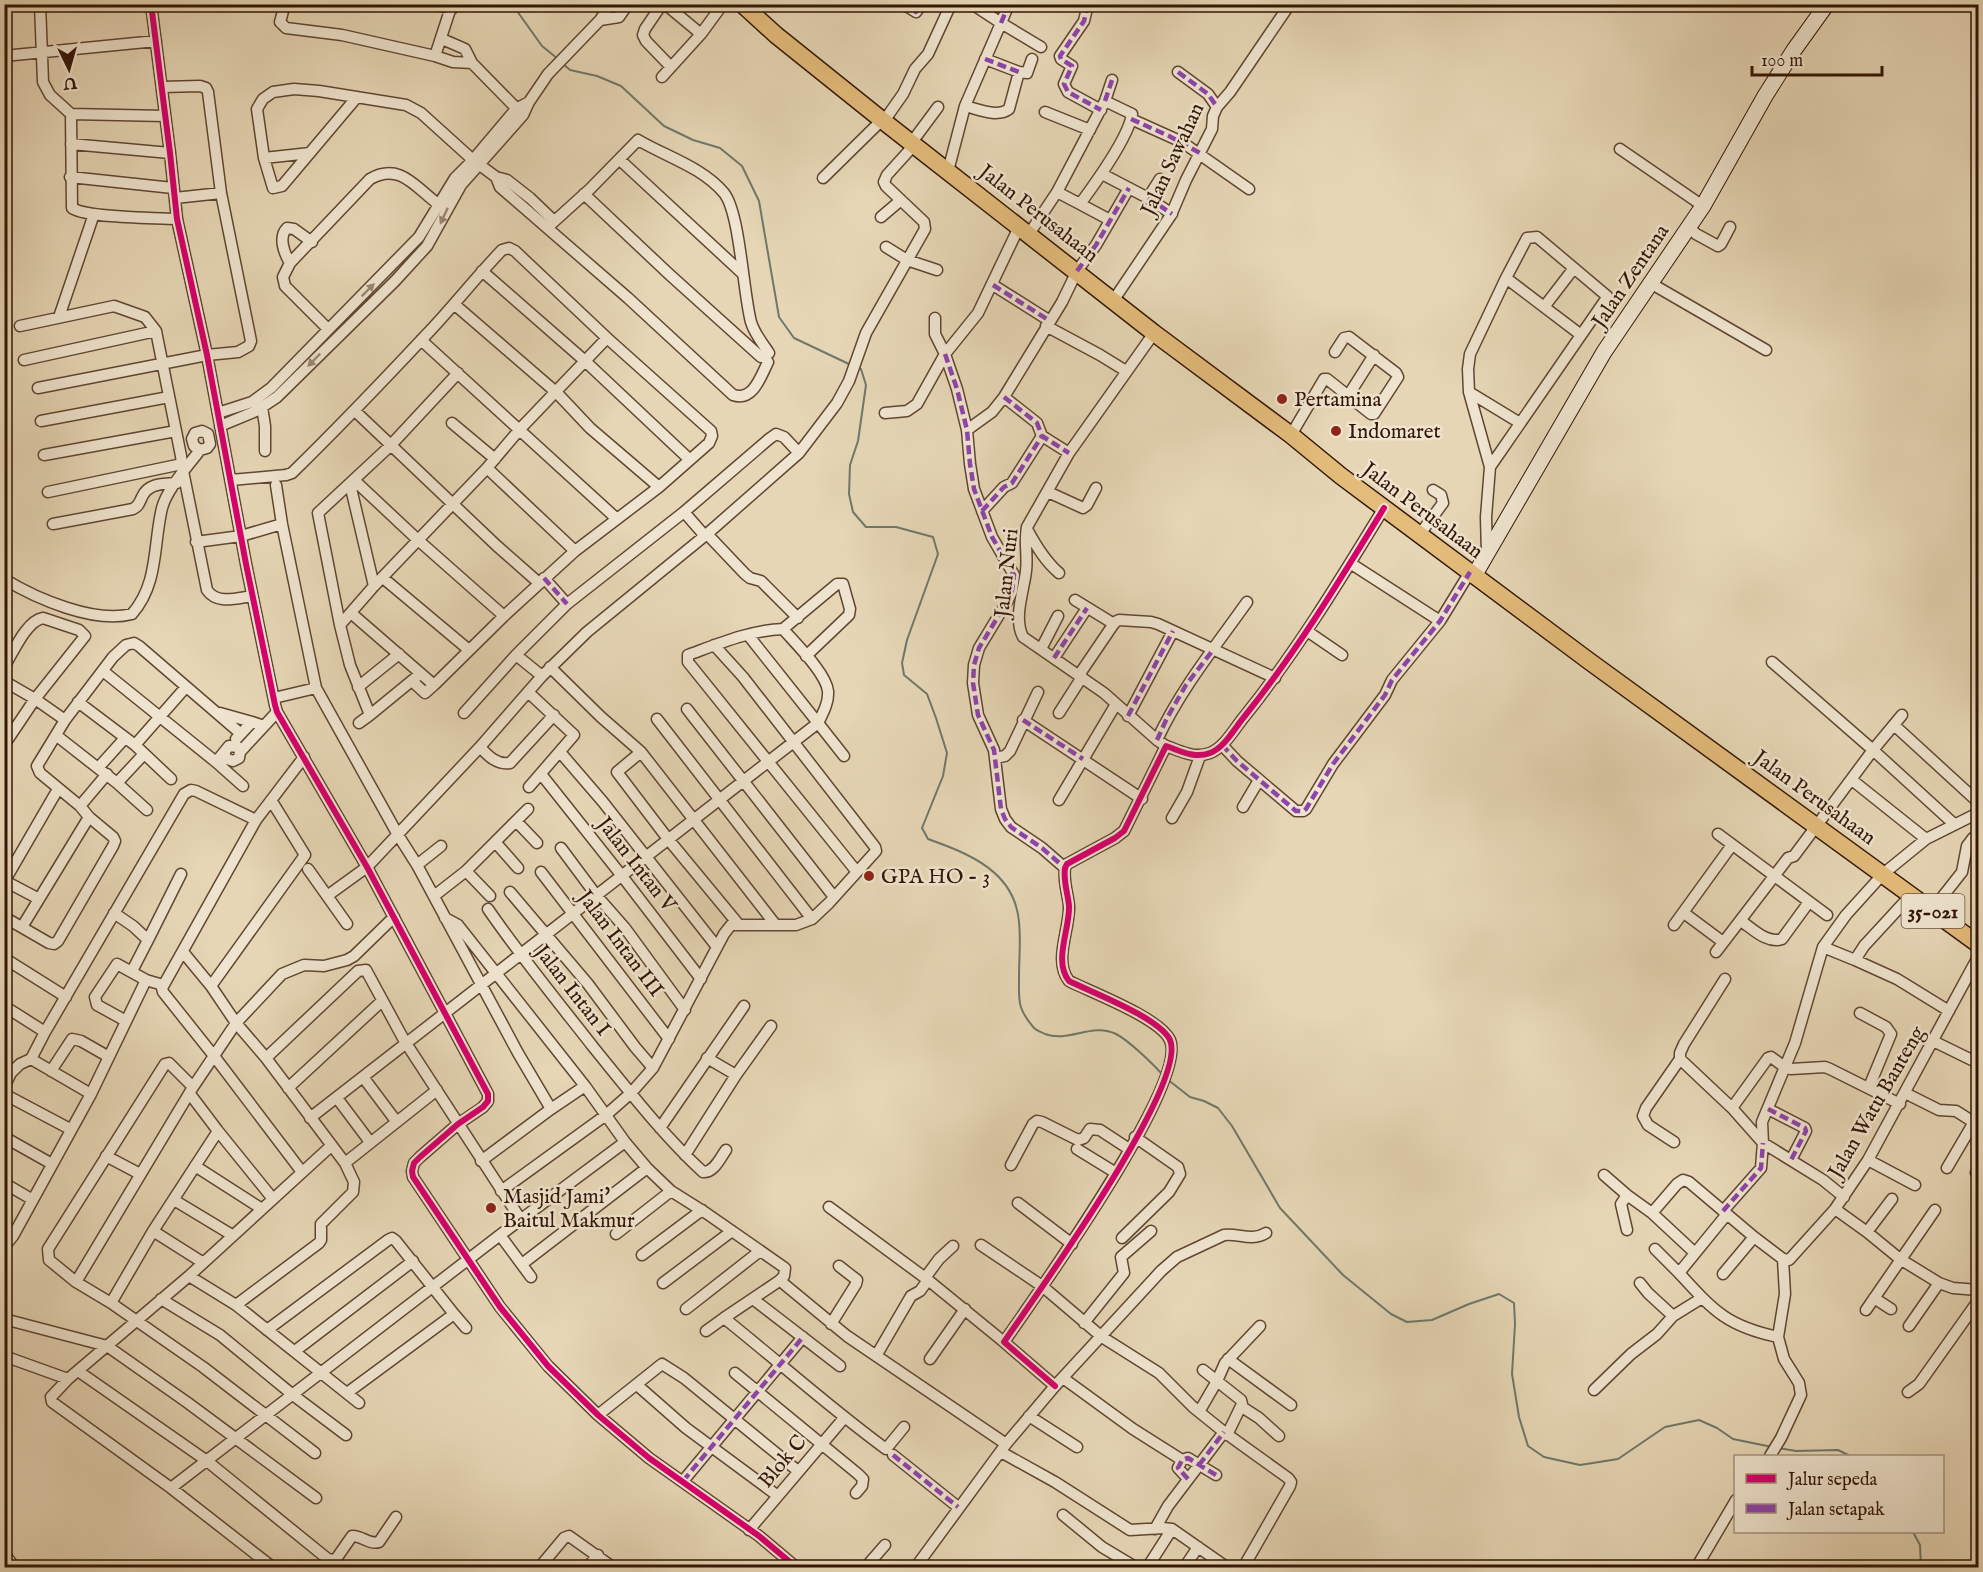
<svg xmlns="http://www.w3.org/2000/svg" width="1983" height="1572" viewBox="0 0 1983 1572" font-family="'IM FELL English',serif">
<rect width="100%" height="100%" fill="#e6d6b5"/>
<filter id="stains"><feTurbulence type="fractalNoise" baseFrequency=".00333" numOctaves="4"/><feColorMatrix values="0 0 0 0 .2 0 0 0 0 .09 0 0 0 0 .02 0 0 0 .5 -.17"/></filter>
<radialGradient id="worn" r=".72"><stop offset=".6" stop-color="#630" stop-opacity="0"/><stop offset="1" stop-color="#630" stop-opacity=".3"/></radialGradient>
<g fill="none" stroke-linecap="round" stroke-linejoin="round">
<path stroke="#6e786b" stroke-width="2" d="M512,4L542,46L558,59
M562,63L570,70L597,76L621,86L664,126L693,140L720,148L742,166L759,201L779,317L794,338L851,365
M859,368L861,369L866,385L858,441L850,465L849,494L853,512L866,527H896L933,537L938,554L907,640L902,663L904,675L927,694L936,718L947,753L943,776L922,828L928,839C970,854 1015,872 1019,922C1021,940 1019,959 1019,977C1019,1002 1017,1008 1034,1028C1037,1031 1041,1032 1045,1034C1069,1043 1092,1022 1116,1034C1128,1040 1152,1063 1161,1073
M1167,1079L1190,1097L1204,1101L1218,1108L1232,1126L1280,1208L1343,1275L1391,1314L1407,1322L1432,1320L1469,1304L1499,1294L1514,1303L1515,1324L1512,1374L1519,1417L1528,1446L1544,1457L1580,1465L1618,1459L1665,1427L1699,1420L1717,1428L1733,1439L1772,1447
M1778,1448L1796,1451L1838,1450L1850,1456
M1913,1532L1920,1545L1921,1568"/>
<defs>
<path id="street" d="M40,4L43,82L50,95L71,114L72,208C87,218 155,218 177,219
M151,4L170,153L177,219L207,355L246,564L275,705L277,712L367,867L488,1094V1101L483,1107L458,1124L420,1157L414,1163L412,1171L413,1177L500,1307L548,1366L598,1415L649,1458L759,1536L797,1568
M285,4L280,22L286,28L342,35L435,56L453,62L472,63
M433,4L452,9
M662,4L645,29L643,35L646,41L670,66
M665,4L701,34
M903,4L916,12L922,4
M1009,4L1001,23L1041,47
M1088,4L1084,21L1060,56L1061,59L1072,66L1064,84L1068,92L1101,110
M600,20L619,17L628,4
M442,39L465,49L472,63L521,113
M4,56L156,41
M435,56L452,4
M985,59L1019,72
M1178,72L1208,94L1217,107
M662,77L701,34L723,4
M357,97L282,186L273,188L264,158L257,109L263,99L273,92L294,89L319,91L406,105L421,113L473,160L496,177L507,180L530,198L554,221
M1105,101L1112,80
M965,106C978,109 997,118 1009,109L1019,72L1027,73L1032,59
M1045,112L1090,130
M71,114L165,116
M1131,119L1182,142L1249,189
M884,121L903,94L915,69L928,54L951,4
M912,142L938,107
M71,144L170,153
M1620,149L1703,206
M264,158L310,153
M620,160L742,273
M948,171L965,106L1001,23L972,4
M1102,174L1148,198L1172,214
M70,177L173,188
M496,177L500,187L628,298L733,395C753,402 761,376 768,362
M823,178L882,120
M584,194L670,275L761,357
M175,198L221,193
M1148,198L1160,179
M1080,204L1110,220
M881,217L901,200
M548,227L590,189L638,140C667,157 702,167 724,193C740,213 743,292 751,322C754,333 763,344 769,353
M1689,227L1696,234L1718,246L1721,244L1730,227
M1029,234L1057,192L1105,101L1132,114C1129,137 1094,185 1080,204L1057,192
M886,247L907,260L937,270
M290,263C284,253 278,237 287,228L294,229L312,242
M482,271L585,361L689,459
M1652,284L1766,350
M993,285L1050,321
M1113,301L1171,215L1186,180L1212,129L1213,116L1217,107L1230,92L1290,4
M454,304L557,393L590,428L659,487
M1544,307L1574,268
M59,317L94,214
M935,318V334L945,354L957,389L967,430L970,464L974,489L992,537L1014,575L1012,591L1008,600L979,648L974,665L973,683L978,715L994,750L1001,809L1005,819L1011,827L1042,848L1065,868
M20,326L114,306L145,317L156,331
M1046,326L1100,355L1126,371
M328,329L285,286L283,277L290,263L370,179C400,162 415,187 438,204
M1154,333L1069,453L1027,527C1024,542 1028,556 1026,571C1024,590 1013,618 1023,637L1104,693L1157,740L1166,746
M421,340L617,519
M24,360L156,331L181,456L182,464L48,492
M38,388L207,355L238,352L249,346L251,341L221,193L208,92L206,88L200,86L162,87
M1469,392L1520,423
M1348,396L1374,355
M1004,397L1037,423L1042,436L1069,453
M262,407L265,426V451
M355,411L497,546L539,583
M218,413L252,402L271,388L419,237L455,178L473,160L516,109L529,102
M885,413L907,411L917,404L945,354L978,313L1019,227
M41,421L169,397
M452,423L495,459
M220,426L256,411L277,397L395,281L427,246L461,185L523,115L529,102L548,74L600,20L611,4
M967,430L992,412L1004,397L1062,302L1077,271L1096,245L1129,188
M1291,435L1324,379H1327L1371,414H1374L1398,377L1396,373L1349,337L1344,338L1335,352
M799,453L837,403L849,381L866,333L925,229L924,222L886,186L884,182L887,175L915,144
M44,455L176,431
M1490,467L1606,299L1607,296L1537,237L1527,238L1506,278
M487,468L575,551
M183,471L207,590C217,605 237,598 252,596
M231,480L286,475L292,473C338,428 382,382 426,335C452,308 476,277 502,250L509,248L515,251L607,338L711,431L712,436L709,443L659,487L575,551L504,616L434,685L351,613
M354,480L418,540L504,616
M350,484L374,586
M276,485L282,524L316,688L398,835L417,865L518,1053L551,1109
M1048,492L1083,508L1087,505L1096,488
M982,511L1004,487L1012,483L1042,436
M684,512L705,536
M53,524L133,509C139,506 139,503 142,497C148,483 163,484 177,483
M1027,529C1036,546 1045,561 1059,573
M707,534L745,574L750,578L761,581L798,618
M1420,534L1443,503L1441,495L1433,490
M196,542L241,536L282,524
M1487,554L1486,517L1490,467L1469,392L1468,369L1470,354L1506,278L1581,335
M1350,563L1440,621
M383,578L469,650
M544,578L567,604
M4,579C37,599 95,624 132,614C159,583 153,545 162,508C167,489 188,466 200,450L207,448L210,444L208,434L202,431L195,433L192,439L194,446L200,450
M1075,600L1114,624
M340,625L318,513L390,446L458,373
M783,629L837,584H843L850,609L849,615L806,656
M1307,631L1342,655
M748,635L818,723C823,713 829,702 828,691C826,673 795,643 783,629C751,630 718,644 688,655V662L857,872
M1041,649L1058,616
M516,655L542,676
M1054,658L1087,608
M1772,662L1873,750L1954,824
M4,667C13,653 26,621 43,618L79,630L85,636L35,699L4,745
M550,667L601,717L641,752L775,924
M103,671L216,762L243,786
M420,674L370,715L350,665L340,625L374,586L487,468L520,429L607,338
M1079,675L1115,622L1119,620L1151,622L1158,624L1275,678
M4,681L35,699L65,720
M412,681L425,693L434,685
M358,687L399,654
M528,692L574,735L529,787
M274,698L316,688
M78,702L135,745L171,779
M687,709L834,897
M220,713L252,722
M464,713L516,655L567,604L684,512L769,439L776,434L784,437L799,453L707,534L587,632L542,676L480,747C488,756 497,765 510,763L554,715
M1059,713L1082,677
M1128,716L1173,631
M657,719L812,919
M1023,720L1142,799
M359,723L370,715
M1894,725L1978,802
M57,736L117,783L147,810
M236,739L252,722L264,726
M1157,740C1180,690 1215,647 1247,602
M135,745L186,687
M1222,745L1237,761L1296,811H1303L1306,809L1333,764L1385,695L1392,680L1440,621L1470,572
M240,752L277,712
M560,752L603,802L717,947
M641,752L617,772L668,839L739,925
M995,758L1005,756L1010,751L1038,692
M216,762L229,746L238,747L240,752L239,758L233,761L227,759L224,753
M98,768L125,738
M541,774L622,876L701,979
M1852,780L1926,839
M117,783L144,754
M1059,800L1116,704
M80,806L107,774
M1243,807L1259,780
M1172,818L1187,792L1200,756
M517,822L537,843
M1718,834L1827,915
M496,843L518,868
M561,848L596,895L625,928L685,1010
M417,865L441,846
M308,869L347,924
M466,871L490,896
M541,872L669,1039
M5,881L39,899
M4,882L58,789
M510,892L588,984L635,1047L653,1068
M327,896L367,867L480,747
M434,896L466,871L528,809
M488,909C521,957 558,1002 594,1048C629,1091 663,1135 703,1172C714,1173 720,1158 726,1150
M1932,910L1962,872L1967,846L1973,838
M114,913L133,926L148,940L132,971
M1684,913L1723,942
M4,917L49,943L54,944L58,941L113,846L115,841L113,837L89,817L80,806L40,773L37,766L65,720L113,657L126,645L134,643L139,646L240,733
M445,918L458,925L585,1086
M1741,921C1753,929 1767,944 1782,939L1809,902
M1674,925L1732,845
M22,927L89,817
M148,940L181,874
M1823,947L1855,960L1897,979L1949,1011
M183,952L211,986L236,1023L266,1058L345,1163L354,1182L353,1192L321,1224V1240L319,1243L236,1305
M1716,952L1788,858L1794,856L1873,750L1902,715
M4,958L66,997
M1855,960L1864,946L1911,895
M1725,979L1684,1044L1680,1053V1059L1732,1108L1763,1143L1823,1180L1844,1197
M211,986L305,855L271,800
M4,1006L45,1032L184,794L191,790L196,791L256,820
M1860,1013L1886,1027L1891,1034L1869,1087
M126,1021L97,1005L95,997L117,964L146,980
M1933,1041L1978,1063
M266,1058L358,971L366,970L404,1040L521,1220
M707,1058L736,1075
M31,1059L91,1094
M51,1071L72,1039L81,1041L109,1057
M363,1077L396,1121
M4,1087L11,1073L20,1064L31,1059L45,1032
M193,1087L169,1063L165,1064L48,1249L49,1260L76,1282L111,1303L203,1367L315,1453
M288,1088L382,1001
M1905,1093L1939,1110L1956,1111L1978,1125
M4,1094L70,1129
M190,1094L218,1131L273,1199
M337,1098L370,1142
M1732,1108L1768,1058L1771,1057L1786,1068L1791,1069L1825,1067L1830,1069L1900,1104
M1768,1109L1805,1128L1806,1131L1791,1160
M310,1118L818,723L844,756
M660,1128L744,1006
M4,1137L52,1164
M1674,1142L1648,1125L1643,1116L1646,1108L1680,1059
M1077,1149L1116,1173
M685,1155L736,1075L771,1026
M106,1156L140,1174
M1868,1160L1915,1185
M481,1161L551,1109L585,1086L625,1142L647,1168L671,1191L706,1213L785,1268L784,1276L779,1281L724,1318C779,1362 830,1408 886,1449L904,1427
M345,1163L437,1090
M1011,1165L1033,1124L1037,1121L1042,1122L1078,1140L1084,1138L1090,1129L1100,1130L1129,1149
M195,1166L262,1209
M1947,1168L1974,1122
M302,1172L214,1056L163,992L162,988L256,820L304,757
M1976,1173L1978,1168
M1604,1175L1627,1195L1652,1213L1695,1253
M4,1183L33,1200
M501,1191L606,1115L631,1093L653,1068L724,934L731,925H796L812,919L829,903L876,851L875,847L743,677L714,645
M1627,1195L1621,1204L1627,1230
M174,1200L232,1235
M1018,1203L1072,1244
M829,1207L928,1280L1004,1342
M1835,1209L1867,1232L1900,1259L1939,1283L1953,1288L1978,1290
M1723,1211L1761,1168L1763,1143L1762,1122L1795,1043L1823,947L1846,915L1883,874L1926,839L1978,813
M1652,1213L1677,1184L1683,1180L1689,1182L1754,1237L1783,1259
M1727,1214L1679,1273C1713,1310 1726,1326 1778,1337
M153,1231L202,1262
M1867,1232L1892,1199
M616,1234L671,1191
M500,1235L531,1277
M1122,1238L1169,1192L1180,1174L1178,1167L1135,1137
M981,1245L1042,1286L1102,1337L1159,1373L1193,1407L1224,1432L1288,1478L1291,1482L1290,1486L1243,1568
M4,1247L13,1236L91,1094L146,980L163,985
M1655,1249L1679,1273
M642,1255L702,1210
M522,1264L647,1168
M1723,1274L1754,1237
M189,1276L236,1305L359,1403
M925,1278L939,1259L953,1246
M76,1282L193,1087L236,1023L282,974L304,965L324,966L347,960L354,956L394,917
M663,1283L732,1231
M1640,1283L1648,1293L1673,1316
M784,1284L847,1336L1006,1444
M1874,1298L1891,1309
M161,1299L220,1335L293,1395L346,1435
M753,1299L840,1366
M111,1303L153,1231L218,1131
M686,1309L760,1251
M1866,1310L1935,1210
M454,1314L466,1328
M4,1319L107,1346L188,1403L316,1498
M1084,1323L1124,1273L1121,1257L1151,1231
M831,1324L856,1284L857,1280L839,1266
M1909,1326L1939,1283
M267,1330L388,1240L392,1238L396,1241L454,1314L347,1393
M706,1331L724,1318
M295,1351L413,1261
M4,1356L68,1379
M876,1356L911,1296L920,1291L928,1280
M930,1359L965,1309
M1228,1359L1291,1405
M1203,1370L1241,1400L1242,1404L1227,1435
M78,1371L207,1461L329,1560L336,1559L352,1536C361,1535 369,1545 379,1542L396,1517
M735,1373L858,1474L863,1479L862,1486L856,1493
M1063,1378L1133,1429L1182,1460
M637,1385L686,1428L778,1496
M1055,1386L1004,1342C1034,1298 1189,1083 1170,1040C1160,1018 1091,992 1069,981C1053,961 1070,929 1069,906C1068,894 1063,881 1065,868L1067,864L1115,838L1124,831L1166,746C1181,751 1194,759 1210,753C1225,747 1234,729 1244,717C1297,651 1340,580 1384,508
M1594,1390L1631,1354L1657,1334L1673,1316L1702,1298
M1908,1392L1919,1384L1978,1301
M1242,1407L1259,1418L1279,1436
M1199,1412L1217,1381L1225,1363L1260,1326
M598,1415L662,1364L684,1378L798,1471
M1029,1416L1077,1447
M1001,1452L1055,1482L1130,1530L1163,1528L1172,1529L1228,1568
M893,1455L958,1507
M1770,1456L1781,1438L1801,1395L1799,1383L1784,1359L1778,1337L1785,1294L1783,1259L1789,1260L1835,1209L1868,1160L1978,957
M1188,1479L1178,1468L1182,1460L1188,1458L1216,1475
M683,1481L803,1337
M171,1488L500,1235L625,1142
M1063,1515L1102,1547L1137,1568
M1155,1529L1168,1506L1224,1432
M749,1530L844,1418
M4,1553L15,1568
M271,1566L171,1488L52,1402L51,1397L68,1379L189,1276L331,1146
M539,1568L564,1538L569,1536L614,1568
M587,1568L598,1555
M865,1568L885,1545
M915,1568L1006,1444L1055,1386L1161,1271L1177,1257L1224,1235C1239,1233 1251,1242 1266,1233
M1147,1568L1172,1529
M1184,1568L1198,1547
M1696,1568L1736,1500"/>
<path id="secondary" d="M1474,576L1604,352L1703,206L1765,96L1794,50L1827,4"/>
<path id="primary" d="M742,4L776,35L882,120L1154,333L1291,435L1341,476L1589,661L1978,944"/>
</defs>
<use href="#street" stroke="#604632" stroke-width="13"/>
<use href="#secondary" stroke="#331606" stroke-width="17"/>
<use href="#primary" stroke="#331606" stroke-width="19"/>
<use href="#street" stroke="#efe4cf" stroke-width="10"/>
<use href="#secondary" stroke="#efe4cf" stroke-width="15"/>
<use href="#primary" stroke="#e3bb7a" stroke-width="16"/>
<path stroke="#8e44ad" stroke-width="4.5" stroke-dasharray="9 4.5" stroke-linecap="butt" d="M903,4L916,12L922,4
M1088,4L1084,21L1060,56L1061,59L1072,66L1064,84L1068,92L1101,110
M1001,23L1009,4
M985,59L1019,72
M1178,72L1208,94L1217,107
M1105,101L1112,80
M1131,119L1169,136L1200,153
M1148,198L1172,214
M1077,271L1096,245L1129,188
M993,285L1050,321
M945,354L957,389L967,430L970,464L974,489L992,537L1014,575L1012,591L1008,600L979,648L974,665L973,683L978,715L994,750L1001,809L1005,819L1011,827L1042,848L1065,868
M1004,397L1037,423L1042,436L1069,453
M982,511L1004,487L1012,483L1042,436
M544,578L567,604
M1054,658L1087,608
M1128,716L1173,631
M1023,720L1083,759
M1157,740L1167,718L1186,685L1213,650
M1222,745L1237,761L1296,811H1303L1306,809L1333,764L1385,695L1392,680L1440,621L1470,572
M1768,1109L1805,1128L1806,1131L1791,1160
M1723,1211L1761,1168L1763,1143
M893,1455L958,1507
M1199,1465L1224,1432
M1188,1479L1178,1468L1182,1460L1188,1458L1216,1475
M683,1481L803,1337"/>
<defs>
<path id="cycleway" d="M151,4L170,153L177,219L207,355L246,564L275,705L277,712L367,867L488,1094V1101L483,1107L458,1124L420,1157L414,1163L412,1171L413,1177L500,1307L548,1366L598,1415L649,1458L759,1536L797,1568
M1055,1386L1004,1342C1034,1298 1189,1083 1170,1040C1160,1018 1091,992 1069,981C1053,961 1070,929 1069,906C1068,894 1063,881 1065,868L1067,864L1115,838L1124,831L1166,746C1181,751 1194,759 1210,753C1225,747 1234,729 1244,717C1297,651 1340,580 1384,508"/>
</defs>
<use href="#cycleway" stroke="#efe4cf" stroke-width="10"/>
<use href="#cycleway" stroke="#d6006c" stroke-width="6"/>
</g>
<defs><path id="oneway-solid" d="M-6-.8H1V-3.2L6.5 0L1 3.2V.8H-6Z" transform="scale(1.5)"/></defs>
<g fill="#9a8775">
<use href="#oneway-solid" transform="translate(444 216) rotate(115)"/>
<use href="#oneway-solid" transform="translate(368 290) rotate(-45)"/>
<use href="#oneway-solid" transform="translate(314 360) rotate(134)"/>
</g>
<g fill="#8f2418" stroke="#efe4cf" stroke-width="2">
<circle cx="1282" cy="399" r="6"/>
<circle cx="1336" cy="431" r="6"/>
<circle cx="869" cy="876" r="6"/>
<circle cx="491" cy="1208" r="6"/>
</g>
<g text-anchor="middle" stroke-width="5" stroke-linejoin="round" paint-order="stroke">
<rect fill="#efe4cf" stroke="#6b5442" stroke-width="1.5" x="1901.5" y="894" width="63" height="34" rx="4.5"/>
<g font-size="20" font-weight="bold" fill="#331606">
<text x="1933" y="918">35-021</text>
</g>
<g font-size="21" fill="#331606" stroke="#efe4cf">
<text transform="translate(1172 159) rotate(-65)" y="7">Jalan Sawahan</text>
<text transform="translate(1039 213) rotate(38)" y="7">Jalan Perusahaan</text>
<text transform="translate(1630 276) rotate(-56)" y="7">Jalan Zentana</text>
<text transform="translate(1423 510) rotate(37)" y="7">Jalan Perusahaan</text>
<text transform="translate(1006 573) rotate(-84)" y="7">Jalan Nuri</text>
<text transform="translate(1815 797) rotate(36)" y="7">Jalan Perusahaan</text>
<text transform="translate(637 864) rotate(52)" y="7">Jalan Intan V</text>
<text transform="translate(621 943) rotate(53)" y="7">Jalan Intan III</text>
<text transform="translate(573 990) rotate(52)" y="7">Jalan Intan I</text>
<text transform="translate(1876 1102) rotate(-60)" y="7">Jalan Watu Banteng</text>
<text transform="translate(782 1461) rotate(-50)" y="7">Blok C</text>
</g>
<g font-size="21" fill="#331606" stroke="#efe4cf" text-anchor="start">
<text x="1294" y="406">Pertamina</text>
<text x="1348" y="438">Indomaret</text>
<text x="881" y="883">GPA HO - 3</text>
<text x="503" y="1203">Masjid Jami'<tspan x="503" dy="24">Baitul Makmur</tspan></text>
</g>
</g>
<rect width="1983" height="1572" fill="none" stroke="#e6d6b5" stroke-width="24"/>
<rect x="6" y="6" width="1971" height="1560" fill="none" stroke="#331606" stroke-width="3"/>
<rect x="12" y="12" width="1959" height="1548" fill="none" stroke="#331606" stroke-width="1.5"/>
<rect x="1734" y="1455" width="210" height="78" fill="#efe4cf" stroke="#a4927f" stroke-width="1.5"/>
<rect x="1746" y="1474" width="30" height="9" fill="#d6006c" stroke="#a4927f" stroke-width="1.5"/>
<text x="1788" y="1485" font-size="18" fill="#331606">Jalur sepeda</text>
<rect x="1746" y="1504" width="30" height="9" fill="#8e44ad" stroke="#a4927f" stroke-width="1.5"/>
<text x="1788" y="1515" font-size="18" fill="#331606">Jalan setapak</text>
<g transform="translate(69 69) rotate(175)" stroke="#efe4cf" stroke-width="4.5" paint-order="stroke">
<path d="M0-4.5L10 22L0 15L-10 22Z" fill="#331606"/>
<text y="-9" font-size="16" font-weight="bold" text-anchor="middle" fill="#331606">U</text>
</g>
<path d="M1752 66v9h130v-9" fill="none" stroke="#331606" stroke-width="3"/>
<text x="1761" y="66" font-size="18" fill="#331606" stroke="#efe4cf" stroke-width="4.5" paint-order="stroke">100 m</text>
<rect width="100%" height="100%" filter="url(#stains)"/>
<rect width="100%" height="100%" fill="url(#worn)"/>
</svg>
